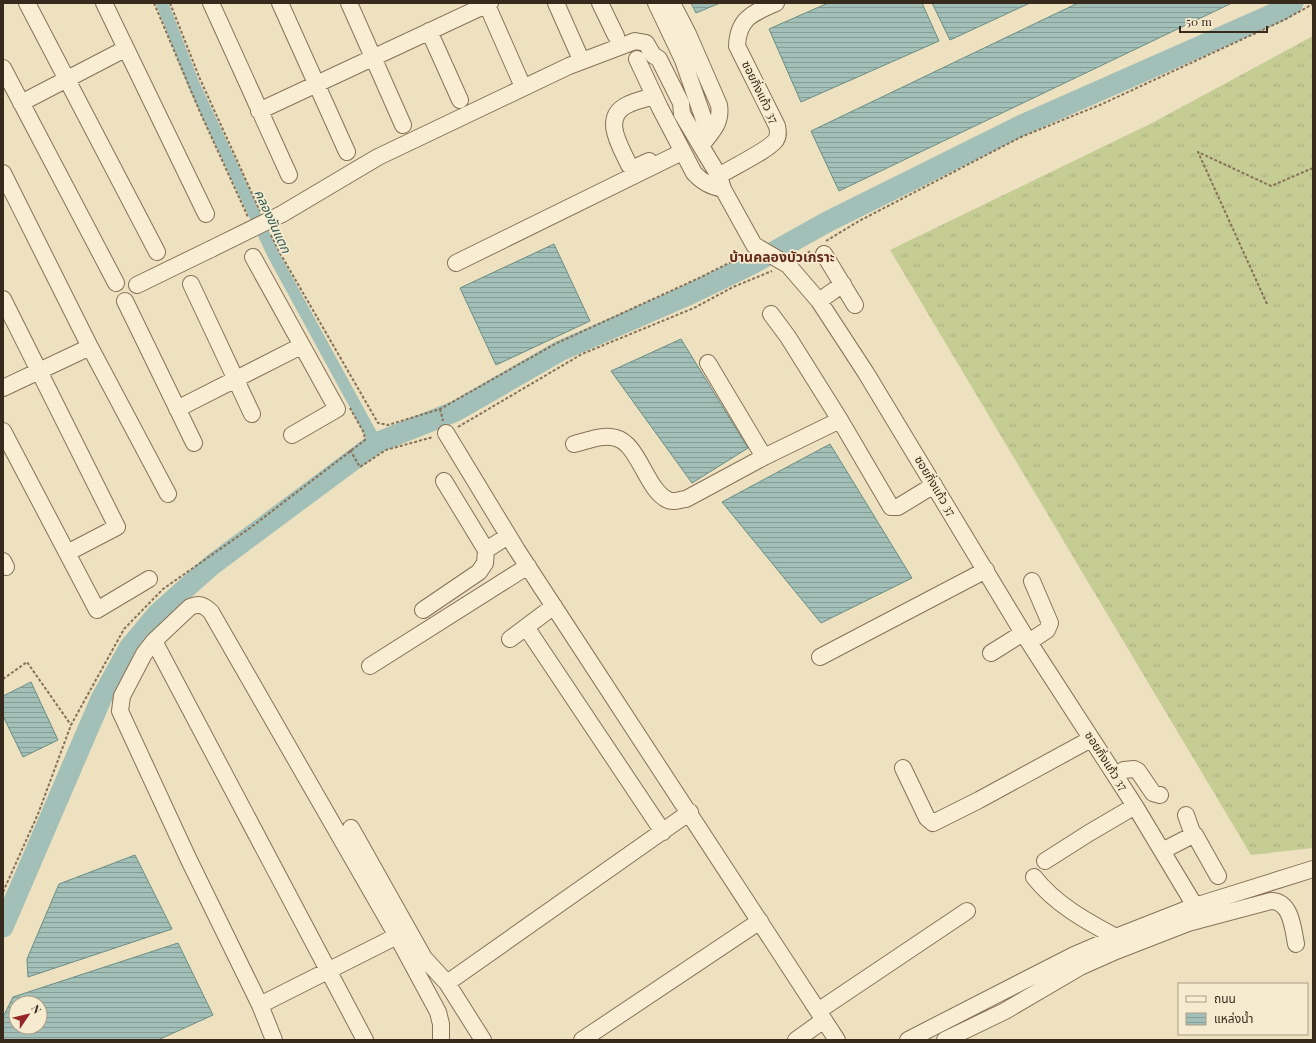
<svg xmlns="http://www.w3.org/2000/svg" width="1316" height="1043" viewBox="0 0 1316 1043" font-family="'Playfair Display','Noto Sans Thai',serif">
<defs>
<pattern id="grass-tufts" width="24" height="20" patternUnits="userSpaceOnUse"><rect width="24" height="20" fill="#c5cc94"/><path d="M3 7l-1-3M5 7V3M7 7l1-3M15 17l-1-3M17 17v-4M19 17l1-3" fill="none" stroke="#aaaf7f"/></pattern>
<pattern id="water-rules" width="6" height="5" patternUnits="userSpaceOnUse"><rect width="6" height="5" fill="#a3c0b8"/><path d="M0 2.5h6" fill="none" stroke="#869c95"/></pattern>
</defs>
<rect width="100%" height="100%" fill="#eee1c0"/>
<path fill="url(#grass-tufts)" d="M1313,36V848L1251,855L890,250L1152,123Z"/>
<path fill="url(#water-rules)" stroke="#6a8e85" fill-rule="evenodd" d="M691,3H720L696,13Z
M828,3H922L939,41L801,102L769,29Z
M932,3H1030L950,40Z
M1078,3H1232L839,191L811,131Z
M554,244L590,321L496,365L460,288Z
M681,339L748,448L692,483L611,371Z
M830,444L912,578L821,623L722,502Z
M31,682L58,740L23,757L3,716V696Z
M135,855L172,929L28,977L27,959L59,884Z
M178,943L213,1015L158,1040H3V1017L13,997ZM16,1003H40V1027H16Z"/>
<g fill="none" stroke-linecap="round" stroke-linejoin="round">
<path stroke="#a3c0b8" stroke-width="12" d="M162,3L194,85L274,256L376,443"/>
<path stroke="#a3c0b8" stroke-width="21" d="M3,927L101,699L129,648L158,613L212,565L376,443L456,411L560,351L686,296L752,264L827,222L1024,124L1280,11L1293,3"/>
<defs>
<path id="minor" d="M27,3L157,252
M104,3L206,214
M211,3L289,175
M280,3L347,152
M349,3L403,125
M556,3L579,55
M600,3L616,36
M656,3L683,60L709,134
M672,3L688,34L719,105C722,124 711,132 701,146L719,176
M776,3C753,13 738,18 737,46L777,126C778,131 779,137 775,141C767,151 731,168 719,176L723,189L754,245L788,265L819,301L866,373L1023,633L1135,806L1195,906L1313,869
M487,5L520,80
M429,31L460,100
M637,59L660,108L694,173C703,183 711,186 723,189
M3,68L116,283
M21,103L125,49
M259,111L490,3
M649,161L636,167L629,165C621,147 601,118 627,105C635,101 645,99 654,96
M3,173L90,347L168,494
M282,214L378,157L569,66L635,41L646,43L653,55L659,59L681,103L682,114L701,146
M824,254L855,305
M253,257L337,409L292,435
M456,263L682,152
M191,284L252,414
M137,285L211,249
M3,299L117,527L67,553
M125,301L194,443
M819,301L843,284
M771,314L788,337L840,420L891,507H898L934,485
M708,363L764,457
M3,388L90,347
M177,409L301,346
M3,431L97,610L149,579
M446,433L517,550L837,1040
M574,444C587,441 603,434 616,438C639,444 646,490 668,500C674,503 681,499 686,499L764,457L840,420
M444,481L486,550
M3,561L6,567
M423,610L479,572L485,563L486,550L508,536
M526,627L663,832
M510,639L554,606
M154,641L365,1040
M1029,642L1047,630L1050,623L1032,581
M991,653L1023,633
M820,657L986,570
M370,666L528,566
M903,768L927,818L933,823L979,800L1091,739
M1115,775L1124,770L1134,769L1138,771L1153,793L1160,795
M1186,815L1193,835
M351,828L424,958L447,983L483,1040
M1162,851L1193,835H1195L1218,876
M1045,861L1089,833L1135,806
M1034,877C1055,904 1086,921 1116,937
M447,983L690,812
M260,1005L397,936
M818,1011L967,911
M274,1040L260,1005L188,858L120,711L122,696L144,654L154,641L190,607C199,603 204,605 211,612L397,936L438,1012L441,1024V1040
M582,1040L760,921
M796,1040L824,1020
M908,1040L1074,955L1116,937L1195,906
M945,1040L1005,1011L1080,967L1116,951L1188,923L1271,901C1291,901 1293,928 1296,944"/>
</defs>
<use href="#minor" stroke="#877158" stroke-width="18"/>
<path stroke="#877158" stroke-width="2" stroke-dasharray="3 2" stroke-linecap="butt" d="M154,3L200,112L248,217
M170,3L200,79L260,211
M271,235L280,253L378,423L388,425L440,409L555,344L699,278L737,259L745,253
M826,241L859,221L1021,137L1102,104L1284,20L1313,4
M799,258L811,251
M1267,304L1198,152L1271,186L1313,168
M440,409L443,421
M458,427L582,354L694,308L733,287L772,271
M350,450L360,467L386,450L433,437
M3,679L27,662L71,725
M3,892L38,814L71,725L124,629L163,589L250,528L365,440L364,433L350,408"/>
<use href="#minor" stroke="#f9eed3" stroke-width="16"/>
<defs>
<path id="minor-bridge" d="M211,249L282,214"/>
</defs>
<use href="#minor-bridge" stroke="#877158" stroke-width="18" stroke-linecap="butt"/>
<use href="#minor-bridge" stroke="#f9eed3" stroke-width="16"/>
</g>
<g text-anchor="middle" stroke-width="3.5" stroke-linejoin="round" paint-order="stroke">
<g font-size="12" fill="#37291c" stroke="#f6ebcf">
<text transform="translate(760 92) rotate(64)" y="4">ซอยกิ่งแก้ว 37</text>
<text transform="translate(935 486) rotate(59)" y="4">ซอยกิ่งแก้ว 37</text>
<text transform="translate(1106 761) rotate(57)" y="4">ซอยกิ่งแก้ว 37</text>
</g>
<g font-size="13" font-style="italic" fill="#2b5754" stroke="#f6ebcf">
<text transform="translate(273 221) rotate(65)" y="5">คลองขันแตก</text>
</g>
<g font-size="14" font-weight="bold" fill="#642b1b" stroke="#f6ebcf">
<text x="782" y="262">บ้านคลองบัวเกราะ</text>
</g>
</g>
<rect width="1316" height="1043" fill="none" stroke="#37291c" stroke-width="8"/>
<rect x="1178" y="983" width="130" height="52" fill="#f6ebcf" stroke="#aa9d87"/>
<rect x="1186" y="996" width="20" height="6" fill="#f9eed3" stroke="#aa9d87"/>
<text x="1214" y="1003" font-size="12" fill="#37291c">ถนน</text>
<rect x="1186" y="1013" width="20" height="12" fill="url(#water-rules)" stroke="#aa9d87"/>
<text x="1214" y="1023" font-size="12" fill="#37291c">แหล่งน้ำ</text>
<g transform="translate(28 1015) rotate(55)"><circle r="19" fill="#f6ebcf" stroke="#aa9d87"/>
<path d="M0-3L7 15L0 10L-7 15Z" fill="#972727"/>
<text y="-6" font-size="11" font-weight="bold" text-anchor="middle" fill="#37291c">N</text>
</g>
<path d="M1180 26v6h87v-6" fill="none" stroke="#37291c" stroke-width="2"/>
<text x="1186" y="26" font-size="12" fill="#37291c" stroke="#f6ebcf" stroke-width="3" paint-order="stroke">50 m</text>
</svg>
